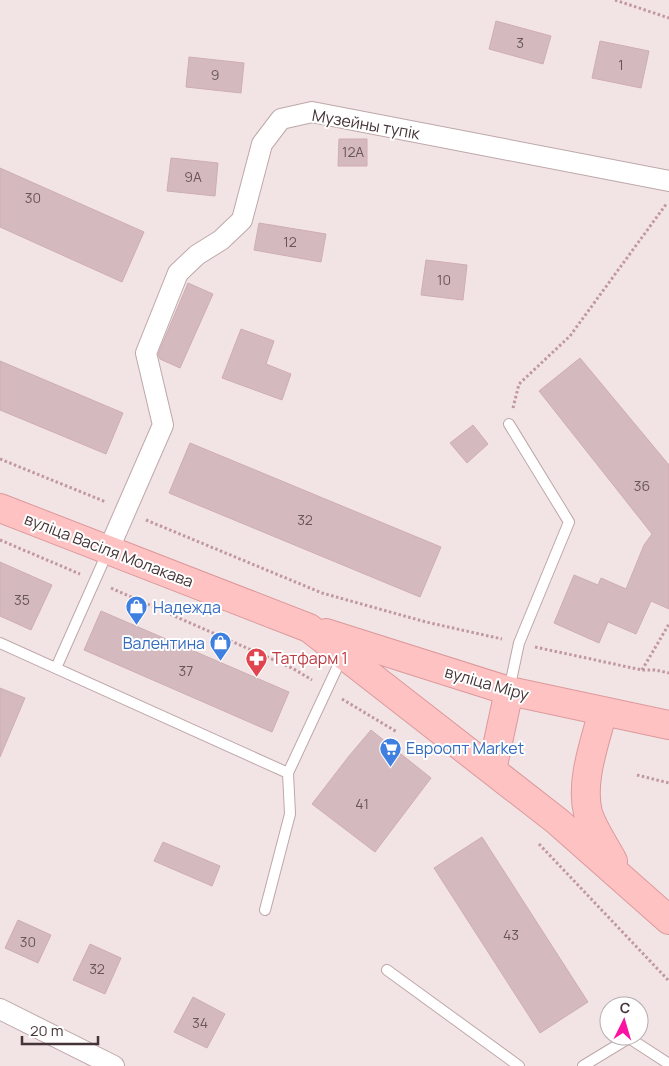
<svg xmlns="http://www.w3.org/2000/svg" width="669" height="1066" viewBox="0 0 669 1066" font-family="Manrope,sans-serif">
<rect width="100%" height="100%" fill="#f2e4e5"/>
<path fill="#d4babe" stroke="#cfadb2" d="M496,21L551,36L543,64L489,49Z
M600,41L649,51L641,88L592,78Z
M189,57L244,63L241,93L186,87Z
M339,139H367V166H338Z
M171,158L218,163L215,196L167,191Z
M0,168L144,232L122,282L0,227Z
M259,223L326,234L321,262L254,250Z
M426,260L467,265L463,300L421,295Z
M188,283L213,294L180,368L160,359L158,354Z
M241,329L274,341L266,364L291,374L282,400L222,378Z
M580,358L669,465V609L651,601L636,634L608,622L599,643L554,623L574,575L598,585L601,578L626,589L644,545L652,534L539,391Z
M0,361L123,413L106,454L0,410Z
M473,425L488,444L467,463L450,443Z
M190,443L441,547L420,597L169,493Z
M0,562L52,585L31,630L0,616Z
M101,611L289,692L272,732L84,650Z
M0,688L25,698L0,757Z
M371,730L431,778L375,852L312,804L349,756Z
M482,837L588,1002L540,1033L434,868Z
M163,842L220,866L212,886L154,861Z
M18,920L51,935L38,963L5,948Z
M90,944L121,958L105,994L73,980Z
M193,997L225,1014L207,1048L174,1032Z"/>
<g fill="none" stroke-linecap="round" stroke-linejoin="round">
<defs>
<path id="lane" d="M509,424L569,522L519,643L509,690
M0,643L288,773L343,655
M56,668L108,551
M265,910L290,814L288,773
M387,970L519,1066
M583,1066L629,1038L669,1064"/>
<path id="street" d="M108,551L163,425L146,353L178,273L197,255L221,240L242,220L262,144L281,119L312,112L669,181
M0,1009L114,1066"/>
<path id="secondary" d="M0,508L309,628L557,821L669,920
M326,633L509,691L669,725
M603,711C595,742 580,781 588,813C593,829 605,846 613,861
M492,770L509,691"/>
</defs>
<use href="#lane" stroke="#bea7a9" stroke-width="12"/>
<use href="#street" stroke="#bea7a9" stroke-width="22"/>
<use href="#secondary" stroke="#dc999b" stroke-width="30"/>
<path stroke="#c0989d" stroke-width="3" stroke-dasharray="2.5 2.5" stroke-linecap="butt" d="M615,0L669,18
M513,408L519,384L570,336L667,203
M0,459L106,502
M146,520L322,593L426,622L502,639
M0,540L80,574
M111,588L292,668L312,680
M535,647L642,670H655L669,673
M642,670L669,624
M342,699L397,732
M637,775L669,783
M539,844L669,981"/>
<use href="#lane" stroke="#fff" stroke-width="10"/>
<use href="#street" stroke="#fff" stroke-width="20"/>
<use href="#secondary" stroke="#ffc2c2" stroke-width="28"/>
</g>
<defs>
<symbol id="shop-pin" viewBox="-11 -11 22 30"><path d="M0 17L-7.5 6A9.5 9.5 0 1 1 7.5 6Z" fill="#3f7fe0" stroke="#fff"/><path d="M-5-2.5h2.3a2.7 3.5 0 0 1 5.4 0H5L5.5 6h-11ZM-1.5-2.5h3a1.5 2.3 0 0 0-3 0Z" fill="#fff"/></symbol>
<symbol id="pharmacy-pin" viewBox="-11 -11 22 30"><path d="M0 17L-7.5 6A9.5 9.5 0 1 1 7.5 6Z" fill="#e0444e" stroke="#fff"/><path d="M-2-6h4v4h4v4h-4v4h-4v-4h-4v-4h4Z" fill="#fff"/></symbol>
<symbol id="supermarket-pin" viewBox="-11 -11 22 30"><path d="M0 17L-7.5 6A9.5 9.5 0 1 1 7.5 6Z" fill="#3f7fe0" stroke="#fff"/><path d="M-6-5.5h2.5l.6 2H6L4.5 2H-2.5L-4.4-4H-6ZM-1.5 3.2a1.3 1.3 0 1 0 .1 0ZM3 3.2a1.3 1.3 0 1 0 .1 0Z" fill="#fff"/></symbol>
</defs>
<g fill-rule="evenodd">
<use href="#shop-pin" x="124" y="594" width="25" height="34"/>
<use href="#shop-pin" x="208" y="630" width="25" height="34"/>
<use href="#pharmacy-pin" x="244" y="646" width="25" height="34"/>
<use href="#supermarket-pin" x="378" y="736" width="25" height="34"/>
</g>
<g text-anchor="middle" stroke-width="4" stroke-linejoin="round" paint-order="stroke">
<g font-size="14" fill="#695659">
<text x="520" y="48">3</text>
<text x="621" y="70">1</text>
<text x="215" y="80">9</text>
<text x="353" y="157">12А</text>
<text x="193" y="182">9А</text>
<text x="33" y="203">30</text>
<text x="290" y="247">12</text>
<text x="444" y="285">10</text>
<text x="642" y="491">36</text>
<text x="305" y="525">32</text>
<text x="22" y="605">35</text>
<text x="186" y="676">37</text>
<text x="362" y="809">41</text>
<text x="511" y="940">43</text>
<text x="28" y="947">30</text>
<text x="97" y="974">32</text>
<text x="200" y="1028">34</text>
</g>
<g font-size="16" fill="#453437" stroke="#fff">
<text transform="translate(366 124) rotate(10)" y="6">Музейны тупік</text>
<text transform="translate(109 550) rotate(21)" y="6">вуліца Васіля Молакава</text>
<text transform="translate(487 683) rotate(16)" y="6">вуліца Міру</text>
</g>
<g font-size="16" fill="#366cbe" stroke="#fff" text-anchor="start">
<text x="153" y="613">Надежда</text>
<text x="205" y="649" text-anchor="end">Валентина</text>
<text x="406" y="754">Евроопт Market</text>
</g>
<g font-size="16" fill="#be3a42" stroke="#fff" text-anchor="start">
<text x="272" y="664">Татфарм 1</text>
</g>
</g>
<g transform="translate(624 1021) rotate(5)"><circle r="24" fill="#ffffff" stroke="#b5aeaf"/>
<path d="M0-4L9 19L0 12L-9 19Z" fill="#fc12a3"/>
<text y="-8" font-size="14" font-weight="bold" text-anchor="middle" fill="#453437">С</text>
</g>
<path d="M22 1036v8h76v-8" fill="none" stroke="#453437" stroke-width="2.5"/>
<text x="30" y="1036" font-size="15" fill="#453437" stroke="#ffffff" stroke-width="4" paint-order="stroke">20 m</text>
</svg>
